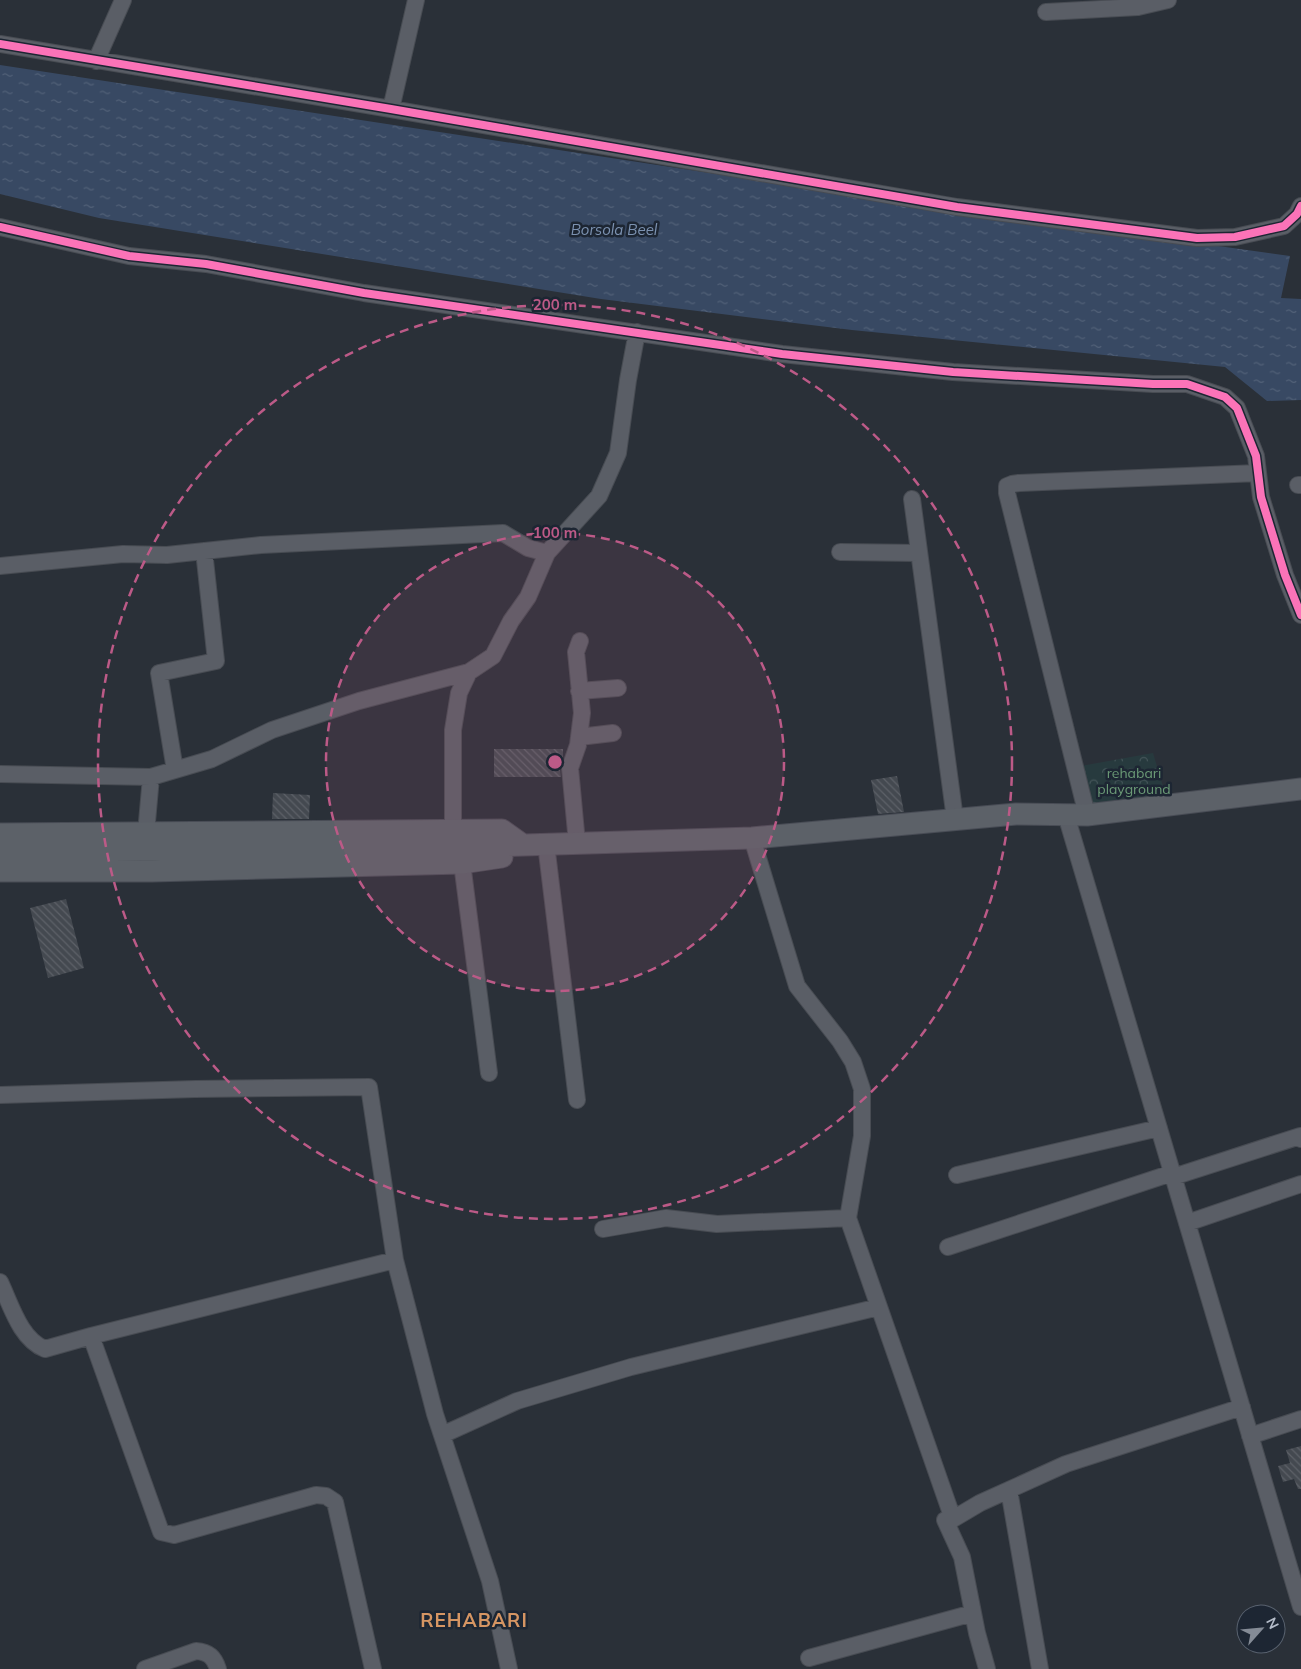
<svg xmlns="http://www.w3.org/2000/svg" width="1301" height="1669" viewBox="0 0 1301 1669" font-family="Mulish,sans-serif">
<defs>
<pattern id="park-crowns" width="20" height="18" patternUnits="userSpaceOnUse" patternTransform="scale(1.25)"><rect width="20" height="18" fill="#273a3e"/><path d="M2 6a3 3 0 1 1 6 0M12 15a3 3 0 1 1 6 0" fill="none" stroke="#445559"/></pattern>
<pattern id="water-ripples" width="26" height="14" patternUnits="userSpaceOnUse" patternTransform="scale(1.25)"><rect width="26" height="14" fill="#384963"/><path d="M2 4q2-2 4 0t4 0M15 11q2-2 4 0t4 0" fill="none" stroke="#526178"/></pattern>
<pattern id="building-back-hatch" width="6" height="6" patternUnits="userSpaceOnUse" patternTransform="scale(1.25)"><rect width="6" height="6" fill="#444950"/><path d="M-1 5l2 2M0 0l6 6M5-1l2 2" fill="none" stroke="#5d6168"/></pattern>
</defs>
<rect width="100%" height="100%" fill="#2a3038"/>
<path fill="url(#park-crowns)" d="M1153,753L1167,800L1092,811L1081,766Z"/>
<path fill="url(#water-ripples)" d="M0,65L854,195L1290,256L1281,298L1301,299V400L1267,401L1225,367L852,330L601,299L99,218L0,194Z"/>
<path fill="url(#building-back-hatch)" d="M494,749H563V758L560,769L561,777H494Z
M897,776L904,812L878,814L871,780Z
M273,793L310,795L309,819H272Z
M66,899L84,968L48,978L30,908Z
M1301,1446V1489H1298L1294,1479L1283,1482L1278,1466L1290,1463L1286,1450Z"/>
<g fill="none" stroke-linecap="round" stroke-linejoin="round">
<defs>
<path id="minor" d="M1046,12L1138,7L1168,0
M0,44L391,109L957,207L1197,238L1235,237L1284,226L1297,214L1301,206
M96,61L123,0
M391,109L416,0
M0,227L129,256L206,264L364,293L782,354L953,372L1153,384H1187L1225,397L1237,408L1256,456L1261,497L1285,575L1301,615
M1298,485H1301
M912,499L955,819
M840,552L919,553
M547,553L599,496L618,453L628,380L637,332
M0,566L123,554L167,555L261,545L503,533L528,548L547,553L528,597L511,621L493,656L469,672L459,693L453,730V831
M579,691L618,688
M579,737L613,733
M175,770L159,673L216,661L204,551
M0,774L151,777L146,833
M151,777L212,759L272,730L359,701L469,672
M1066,815L1301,1607
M1087,815L1007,493V486L1012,484L1019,483L1258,473
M752,838L797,986L840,1041L853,1062L862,1089V1136L848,1218L953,1519
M577,843L570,768L578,745L582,713L576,652L580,641
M546,844L577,1100
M462,863L489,1073
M0,1095L195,1089L369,1087L395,1260
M957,1175L1159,1128
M1173,1177L1300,1136L1301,1139
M1187,1223L1301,1184
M603,1229L666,1218L717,1224L848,1218
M948,1247L1172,1173
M0,1282C11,1305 20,1339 45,1349L91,1336L395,1260L435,1414L490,1581L509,1669
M91,1336L161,1532L174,1535L316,1495L326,1496L335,1502L373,1669
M442,1435L517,1401L631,1367L879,1307
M1250,1436L1301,1419
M1009,1490L1040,1669
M809,1658L973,1613
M145,1669L196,1651C209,1652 214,1657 218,1669
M987,1669L977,1633L962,1557L945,1520L953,1519L980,1503L1066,1464L1242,1407"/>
<path id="major" d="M0,834L502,830L523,845
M0,851L459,847L752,838L1016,814L1087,815L1301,789
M0,871H152L462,863L502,857"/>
</defs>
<use href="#minor" stroke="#484c53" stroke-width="18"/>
<use href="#major" stroke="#484c55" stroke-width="23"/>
<use href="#minor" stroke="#5a5e66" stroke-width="16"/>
<use href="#major" stroke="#5c6168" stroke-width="21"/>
<defs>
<path id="cycleway" d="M0,44L391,109L957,207L1197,238L1235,237L1284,226L1297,214L1301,206
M0,227L129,256L206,264L364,293L782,354L953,372L1153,384H1187L1225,397L1237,408L1256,456L1261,497L1285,575L1301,615"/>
</defs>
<use href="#cycleway" stroke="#1d2633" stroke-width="11"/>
<use href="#cycleway" stroke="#fb73b8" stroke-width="8"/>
</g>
<circle cx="555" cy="762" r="229" fill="#bc5a87" fill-opacity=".12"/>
<g fill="none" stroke="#bc5a87" stroke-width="2.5" stroke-dasharray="9 6">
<circle cx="555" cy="762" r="229"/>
<circle cx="555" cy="762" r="457"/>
</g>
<g text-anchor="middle" stroke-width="5" stroke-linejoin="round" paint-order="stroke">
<g font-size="14" fill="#6b9a76" stroke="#1d2633">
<text x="1134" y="778">rehabari<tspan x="1134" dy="16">playground</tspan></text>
</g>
<g font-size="15" font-style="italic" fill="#7c92b1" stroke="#1d2633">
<text x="614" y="235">Borsola Beel</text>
</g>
<g font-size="19" font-weight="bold" letter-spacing="1" fill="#d59563" stroke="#1d2633">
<text x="474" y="1627">REHABARI</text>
</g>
</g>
<circle cx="555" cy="762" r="8" fill="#bc5a87" stroke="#1d2633" stroke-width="2.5"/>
<g font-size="15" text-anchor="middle" font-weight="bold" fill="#bc5a87" stroke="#1d2633" stroke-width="5" stroke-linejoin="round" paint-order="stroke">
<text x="555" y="310">200 m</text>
<text x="555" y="538">100 m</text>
</g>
<g transform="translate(1261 1629) rotate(63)"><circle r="24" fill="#1d2633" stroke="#59626f"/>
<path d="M0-4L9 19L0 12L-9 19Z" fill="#848b96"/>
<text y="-8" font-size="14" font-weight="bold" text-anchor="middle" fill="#b4bcc9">N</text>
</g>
</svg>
